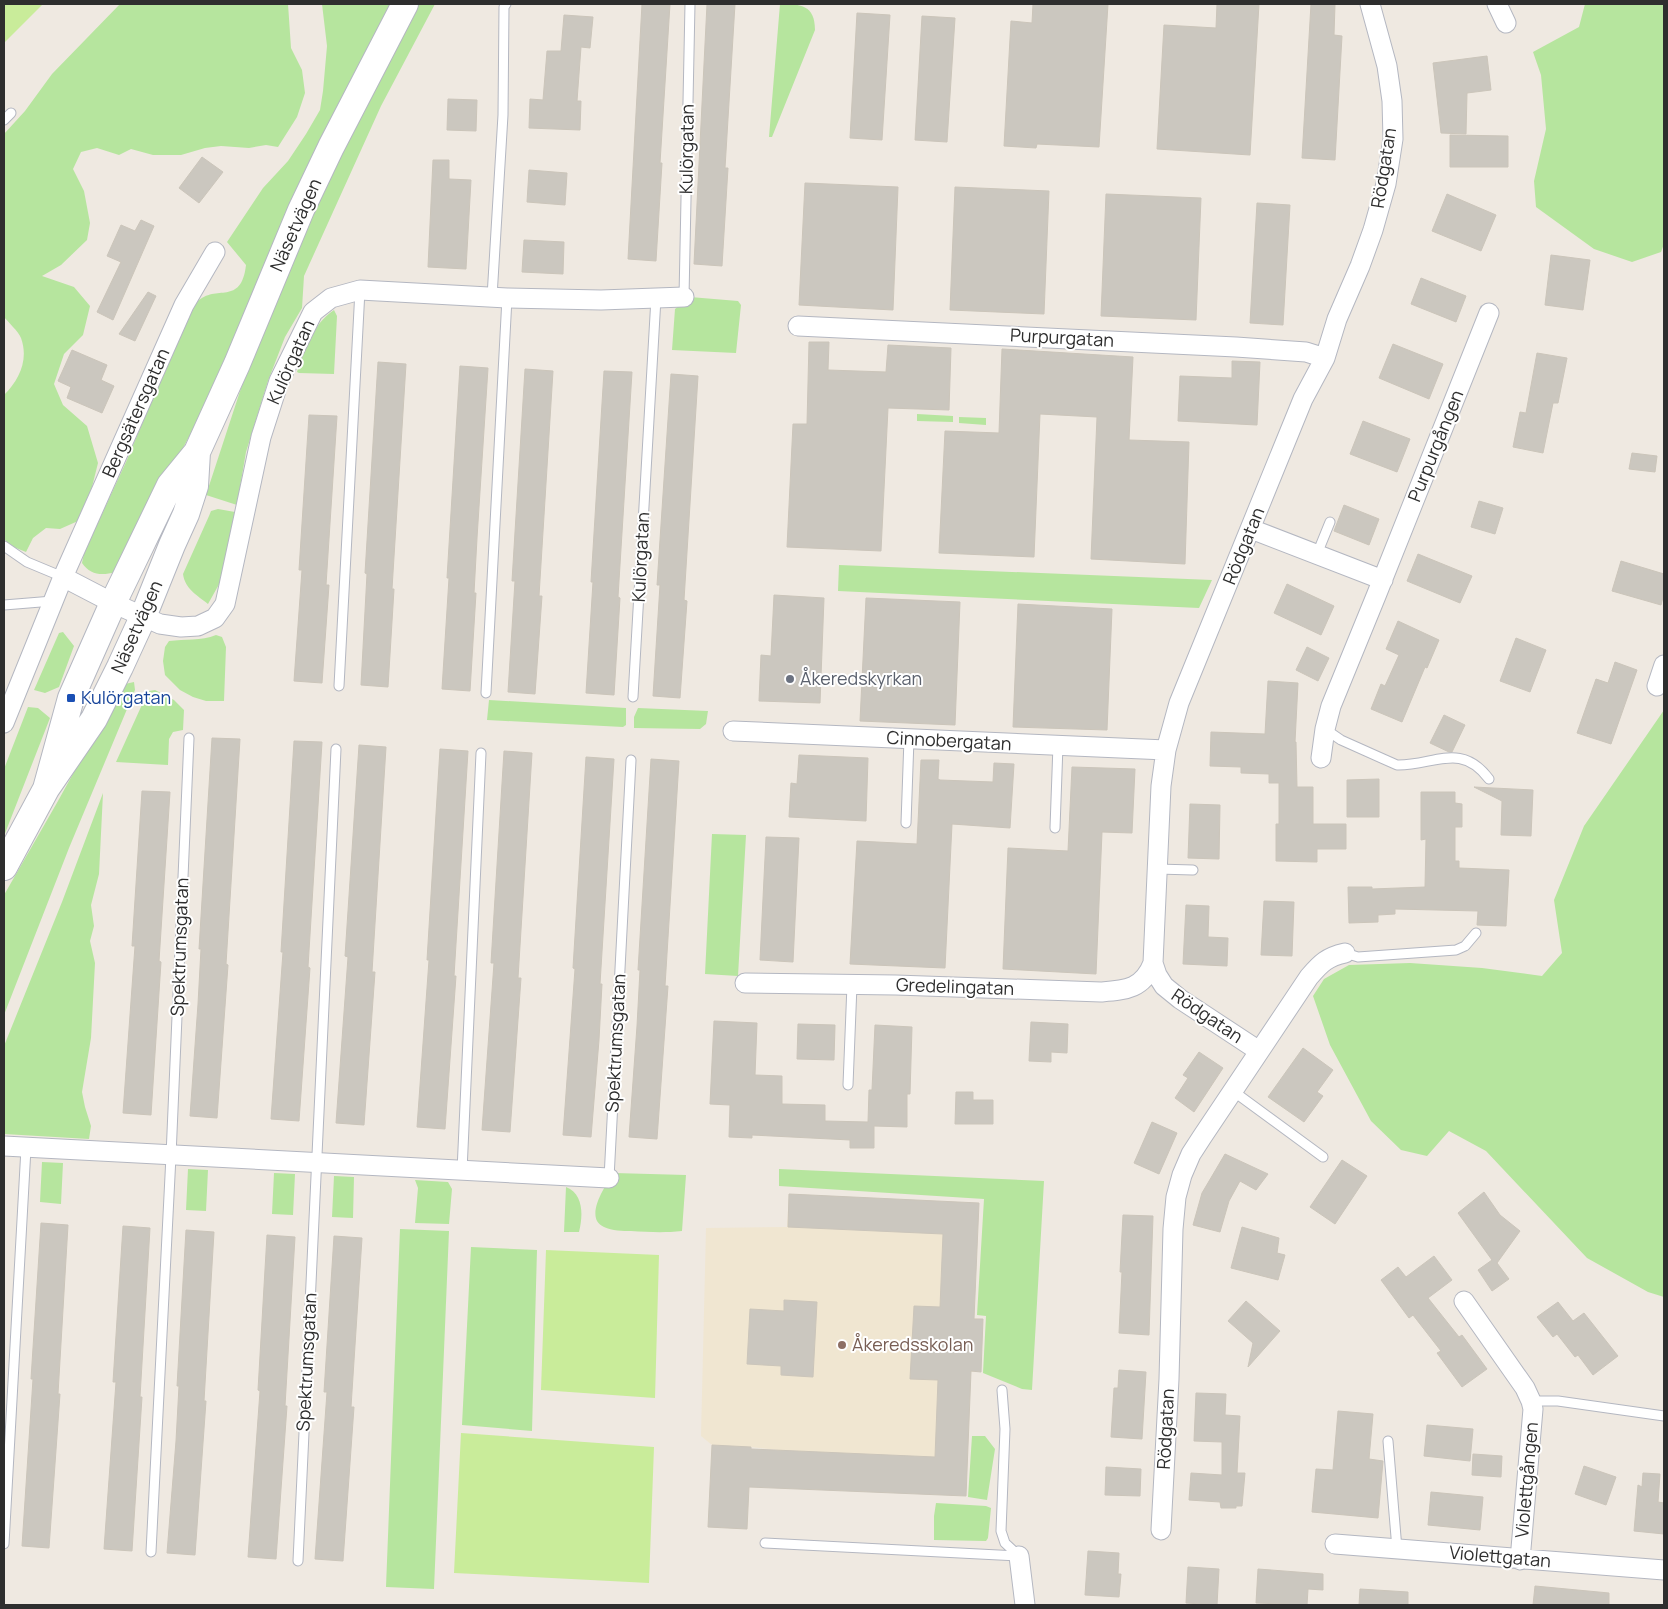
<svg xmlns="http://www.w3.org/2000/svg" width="1668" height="1609" viewBox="0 0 1668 1609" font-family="Manrope,sans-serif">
<rect width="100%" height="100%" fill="#efe9e1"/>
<path fill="#f0e6d1" d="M789,1194L979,1203L974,1318L983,1319L981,1372H971L966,1496L776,1488L777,1450L751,1447L747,1529L708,1527L712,1445L701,1436L706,1228L787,1227Z"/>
<path fill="#b6e59e" d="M120,4H288L291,48L302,70L305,93L297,117L278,147L266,145L249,148L221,146L205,148L181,155H153L131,149L119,155L97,148L81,152L73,169L84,191L90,223L87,240L61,265L42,276L74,287L90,306L83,335L64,354L54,384L63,405L87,426L98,463L89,499L78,521L60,529L46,528L33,538L26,552L11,546L4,539V395C19,380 29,360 21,338C18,331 9,323 4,317V134L25,111L52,74Z
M322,4H393L357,68L298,186L246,312L193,429L152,507L115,572C102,576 90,575 82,563L84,553L126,462L186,319C189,314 193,306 197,302C216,283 241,307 246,265L227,242L263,188L288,161L306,134L320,110L323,91L327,46Z
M419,4H435L381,106L304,276L302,308L285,337L268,381L246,452L237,505L206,495L244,379L300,243L354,127Z
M780,4C801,4 815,5 815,30L772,137H769Z
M1585,4H1664V244L1661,252L1632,262L1594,249L1536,207L1534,181L1546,129L1541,75L1533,52L1579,27Z
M690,297L738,301L741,305L736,353L672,350L675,309Z
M334,310L337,316L334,374L299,373L297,372C305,349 313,324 334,310Z
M917,414L953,416V422L917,421Z
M959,417L986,418V425L959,423Z
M218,509L235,512L222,579L208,604C197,595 185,589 183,574L209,516L211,511Z
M839,565L1212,580L1199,608L838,591Z
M63,632L74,646L59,687L45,693L34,690L59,633Z
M216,635L222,637L226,647L224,701H206L193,697L180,690L165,675L163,661L165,647L169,641C185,639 201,641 216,635Z
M134,682L135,690L69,848L4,1015V895L58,801L118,692L125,684Z
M155,690L174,700L184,710L183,730L173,732L169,739L168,765L116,762L145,698L149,691Z
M489,700L626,708V725L623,727L487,720Z
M28,707L38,708L50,718L4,836V769Z
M638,708L708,711L706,724L700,729L634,728V717Z
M1664,710V1297L1648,1292L1587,1258L1486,1151L1449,1131L1427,1156L1401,1150L1371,1121L1330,1045L1313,996L1324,979L1349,965L1410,963L1482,968L1542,976L1562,953L1554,900L1584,826Z
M103,793L99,874L91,905L94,926L90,941L95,963L91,1038L82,1092L85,1107L91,1126L89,1139L4,1134V1046L62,902Z
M712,834L746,835L738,976L705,974Z
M42,1162L63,1163L61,1204L40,1202Z
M188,1169L208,1170L206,1211L186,1210Z
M779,1169L1044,1181L1032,1390L1022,1389L983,1373L986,1316L977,1315L984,1199L779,1186Z
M274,1173L295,1174L293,1215L272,1214Z
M614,1173L686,1175L682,1231C664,1233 648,1232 631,1231C623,1231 612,1231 604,1227C583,1218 606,1184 614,1173Z
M334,1176L354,1177L353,1218L332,1217Z
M415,1180L448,1182L452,1189L449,1224L415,1223L418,1188Z
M566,1187C584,1194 583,1216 579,1232H564Z
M400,1229L449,1231L434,1589L386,1587Z
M471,1247L537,1250L532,1431L462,1425Z
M972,1436H985L995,1449L987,1500L968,1497Z
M936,1503L986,1506L991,1508L988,1538L986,1541L934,1540V1516Z"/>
<path fill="#c9ec9a" d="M4,4H43L4,43Z
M546,1250L659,1255L655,1398L541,1390Z
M461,1433L654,1447L649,1583L454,1573Z"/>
<path fill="#cbc7bf" stroke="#cbc5ba" d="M642,4H670L660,163H662L656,261L628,259Z
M707,4H735L725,168H728L722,266L694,264Z
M1033,4H1108L1099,147L1037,144L1036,148L1004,146L1011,21L1032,23Z
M1217,4H1259L1250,155L1157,149L1164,25L1216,28Z
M1311,4H1335L1334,35L1342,36L1335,160L1302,158Z
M857,13L890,15L882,140L850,138Z
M564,15L593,17L590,48L581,47L577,101H581L580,130L529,128L530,99L543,100L547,51H561Z
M922,16L955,18L947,142L915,140Z
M1487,56L1491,90L1467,93L1466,134L1441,133L1433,63Z
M448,99L477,100L476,131L447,130Z
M1450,135L1508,136V167H1450Z
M202,157L223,172L199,203L179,188Z
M433,160H449V179L471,180L466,269L428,267Z
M529,170L567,173L565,205L527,202Z
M805,183L898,187L893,310L799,305Z
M955,187L1049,191L1044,314L950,310Z
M1106,194L1201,198L1196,320L1101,316Z
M1447,194L1496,215L1481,251L1432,231Z
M1257,203L1290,205L1283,325L1250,323Z
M141,220L154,226L113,320L97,312L121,262L107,256L121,225L135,231Z
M524,240L564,242L563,274L522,272Z
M1551,255L1590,260L1583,310L1545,305Z
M1421,278L1466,296L1456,322L1411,304Z
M148,292L156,296L135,341L119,334Z
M809,342H829L828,370L886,372L888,345L951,348L949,410L888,408L881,551L787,547L793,424H807Z
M1393,344L1443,364L1429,399L1379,378Z
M1002,349L1133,357L1129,440L1189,442L1185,564L1091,559L1097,417L1040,414L1034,557L939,553L945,431L999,433Z
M72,350L107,365L101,380L114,386L102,413L67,398L71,387L58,381Z
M1537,353L1567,358L1558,403H1553L1543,453L1513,447L1520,412L1526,413Z
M1232,361L1260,362L1257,425L1178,421L1180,376L1232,378Z
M378,362L406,364L392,589H394L388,687L361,685L367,574L365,573Z
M460,366L488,368L477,538L474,593H476L470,691L442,689L449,578H447Z
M525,369L553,371L539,596H542L535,694L508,692L515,581H512Z
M604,371L632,372L618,597L620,598L614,695L586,693L593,582H591Z
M671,374L698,376L684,600L687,601L680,698L653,696L660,585H657Z
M309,415L337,416L326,585H329L322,683L294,681L302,570H299Z
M1363,421L1410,439L1397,472L1350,454Z
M1632,453L1657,456L1655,472L1629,469Z
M1479,501L1503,508L1495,534L1471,527Z
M1344,505L1379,519L1369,545L1334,531Z
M1418,554L1472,576L1460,603L1407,581Z
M1621,561L1664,574V593L1661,605L1612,591Z
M1287,584L1334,606L1321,635L1274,613Z
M774,595L824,598L820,703L759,701L761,655L771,656Z
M866,598L960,602L955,725L860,721Z
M1018,604L1112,609L1107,730L1013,727Z
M1398,621L1439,640L1427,668L1425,667L1402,722L1371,709L1381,684L1385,686L1399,655L1386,649Z
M1516,638L1546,650L1530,692L1500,681Z
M1307,647L1329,658L1318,681L1296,670Z
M1615,662L1637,670L1611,744L1577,733L1596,679L1608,683Z
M1268,681L1298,683L1295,742H1296L1297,787H1313V824H1346V849H1317V862L1276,861V824H1279V783H1269V774L1241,773V767L1210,766L1211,732L1265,734Z
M1444,715L1465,725L1452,752H1449L1430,743Z
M212,738L240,739L226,964L228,965L217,1118L190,1116L198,1004L201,949H199Z
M294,741L322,742L308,967L310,968L299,1121L271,1119L283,952H281Z
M359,745L386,747L372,972H375L364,1125L336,1123L348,957L345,956Z
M440,749L468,751L454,976H456L445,1129L417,1127L429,960H427Z
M504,751L532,753L518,978H521L510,1132L482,1130L494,963H491Z
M799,755L868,758L866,821L789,817L791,783L797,784Z
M586,757L614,759L600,984H602L599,1040L591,1137L563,1135L575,969L573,968Z
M651,759L679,761L665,986H668L657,1139L629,1137L637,1026L640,970H638Z
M921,760H939L938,779L940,780L993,782L994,763L1014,764L1010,828L952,824L945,968L850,964L857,841L917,844Z
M1072,767L1135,769L1132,833L1102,832L1096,974L1003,969L1008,848L1068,851Z
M1379,779V817H1347V780Z
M1474,787L1533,790L1531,836L1501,835L1502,801Z
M142,791L170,792L159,961L161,962L151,1115L123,1113L131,1001L135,946H132Z
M1421,792H1455V803L1462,804V827H1455V861H1459V868L1509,870L1506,926L1477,925L1478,911L1395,909V914L1378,915V922L1349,923L1348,887H1372V889L1425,887L1426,839L1421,840Z
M1190,804L1220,805L1219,859L1188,858Z
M766,837L799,838L793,962L760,960Z
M1264,901L1294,902L1292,956L1261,955Z
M1186,905L1209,906L1208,937L1228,938L1227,966L1183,964Z
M714,1021L757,1023L755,1075L782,1076V1104L825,1105V1121L868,1122L869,1090H872L875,1025L912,1027L910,1094H907V1127L874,1126V1148H850V1140L752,1135V1138L729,1137L730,1105L710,1104Z
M1031,1022L1068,1024L1067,1053L1051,1052V1062L1029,1061Z
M798,1024L835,1025L834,1060L797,1059Z
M1303,1048L1333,1070L1317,1092L1323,1096L1304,1122L1268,1097Z
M1199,1052L1223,1068L1194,1112L1175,1098L1188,1078L1183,1075Z
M956,1092H973V1100H993V1124H955Z
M1152,1122L1177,1133L1159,1174L1134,1163Z
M1225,1154L1268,1174L1256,1190L1240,1181L1229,1201L1220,1232L1193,1225L1202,1193Z
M1342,1160L1367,1176L1335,1224L1310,1207Z
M1484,1192L1500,1215L1520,1231L1497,1263L1509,1279L1492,1291L1478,1270L1492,1260L1458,1213Z
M789,1194L979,1203L974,1319H983L981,1372L971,1371L966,1496L749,1487L747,1529L708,1527L712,1445L751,1447V1449L935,1457L938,1380L910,1379L914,1306L940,1307L943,1234L788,1227Z
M1123,1215L1153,1216L1149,1335L1119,1333L1122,1272H1120Z
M41,1223L68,1225L58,1394H60L49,1548L22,1546L33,1379H31Z
M123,1226L150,1228L140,1397H142L132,1551L104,1549L116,1382H113Z
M1242,1227L1279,1238L1277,1253L1285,1255L1278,1280L1231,1268Z
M186,1230L214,1232L204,1401H206L195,1555L167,1553L176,1441L179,1386H177Z
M267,1235L295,1237L285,1406H287L276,1559L248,1557L260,1391L258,1390Z
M334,1236L362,1238L351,1407H354L343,1561L315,1559L327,1392H324Z
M1434,1256L1452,1280L1428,1298L1459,1337L1462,1335L1487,1369L1462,1387L1437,1353L1441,1351L1413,1315L1409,1318L1381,1280L1398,1267L1406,1277Z
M784,1300L817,1302L813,1377L781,1375V1366L747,1364L750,1309L784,1311Z
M1246,1301L1280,1331L1248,1367L1253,1343L1228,1321Z
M1558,1302L1573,1321L1584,1313L1618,1356L1593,1375L1578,1355L1575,1357L1557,1334L1553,1337L1537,1317Z
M1119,1370L1146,1372L1142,1439L1111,1437L1114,1388H1118Z
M1196,1393L1226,1394L1225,1415L1240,1416L1237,1473H1245L1242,1506H1236V1508H1221L1220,1502L1189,1500L1191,1473L1222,1475V1442L1194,1441Z
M1338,1411L1373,1414L1369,1459L1383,1461L1378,1518L1312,1512L1316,1469L1333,1470Z
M1427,1425L1473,1429L1470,1461L1424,1456Z
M1473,1454L1502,1456L1501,1477L1472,1475Z
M1584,1466L1616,1477L1606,1505L1575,1494Z
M1106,1467L1141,1469L1140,1496L1105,1495Z
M1643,1473L1660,1474L1658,1502L1664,1503V1534L1634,1531L1638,1485L1642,1487Z
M1431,1492L1483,1497L1480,1530L1428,1525Z
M1088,1551L1119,1553L1118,1574H1121L1119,1597L1085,1595Z
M1188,1567L1219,1569L1217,1605L1186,1603Z
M1258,1569L1323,1574V1590L1308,1589L1307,1605L1256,1603Z
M1535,1586L1609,1593V1605H1533Z
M1360,1589L1408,1592V1605H1359Z"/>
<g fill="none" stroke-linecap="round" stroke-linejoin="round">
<defs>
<path id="lane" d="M4,120L11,113
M492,297L503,115L504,7L506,4
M684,297L690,4
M4,546L27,562L63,577
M1317,554L1330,522
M4,605L53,601
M339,686L360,290
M486,693L507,298
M633,697L656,298
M1325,729L1341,740L1397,765C1433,766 1461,741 1489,779
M906,823L909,739
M1055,828L1058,745
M1157,869L1193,870
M1345,953L1358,957L1456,950L1465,946L1476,933
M848,1085L852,985
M1233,1091L1323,1157
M462,1171L481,753
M609,1178L631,760
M1002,1390L1005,1429L1001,1531L1005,1543L1019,1556
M1531,1401H1558L1664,1416
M1388,1441L1397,1549
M765,1543L1019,1556
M4,1544L26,1148
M151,1552L171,1156L189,738
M298,1561L336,749"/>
<path id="street" d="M1497,4L1506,23
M215,252L184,305L63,577L113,603L160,624L181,627L198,626L215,618L225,604L261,437L279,381L313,312L331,298L360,290L507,298L601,300L684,297
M798,326L1236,347L1306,352L1325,358
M1251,529L1383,580
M1657,686L1664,665
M4,723L63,577
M733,731L1166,750
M1321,758L1325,729L1331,706L1376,596L1489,313
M745,983L896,985L1101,992C1126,990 1143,989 1153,963
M1259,1051L1180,999L1164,986L1157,975L1153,963L1161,786L1166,750L1179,703L1303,399L1325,358L1337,319L1360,266L1373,230L1386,184L1393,139L1392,101L1387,66L1370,4
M4,1146L609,1178
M1464,1301L1525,1388L1531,1401L1533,1409L1520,1560
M1161,1530L1169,1379L1173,1229L1176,1197L1182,1175L1191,1154L1202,1137L1309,977C1321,963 1327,957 1345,953
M1335,1544L1664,1570
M1019,1556L1025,1605"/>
<path id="secondary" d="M46,789L71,698L113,603L170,485L197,452L237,364L301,210L331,147L405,4
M4,867L46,789L94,719L120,667L143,617L172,545L186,514L195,486L197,452"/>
</defs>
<use href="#lane" stroke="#b4b7c1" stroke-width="11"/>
<use href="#street" stroke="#b4b7c1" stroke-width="21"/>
<use href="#secondary" stroke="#b4b7c1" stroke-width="28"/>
<use href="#lane" stroke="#fff" stroke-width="9"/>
<use href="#street" stroke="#fff" stroke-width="19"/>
<use href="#secondary" stroke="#fff" stroke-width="26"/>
</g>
<circle fill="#6b7280" stroke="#fff" stroke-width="2" cx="790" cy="679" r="5"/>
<rect fill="#1a4fb4" stroke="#fff" stroke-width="2" x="66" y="693" width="10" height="10" rx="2.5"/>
<circle fill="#8d6e63" stroke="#fff" stroke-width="2" cx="842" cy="1345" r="5"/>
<g text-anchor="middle" stroke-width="4" stroke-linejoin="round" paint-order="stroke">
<g font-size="18" fill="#2e2e2e" stroke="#fff">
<text transform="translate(687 149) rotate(-89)" y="6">Kulörgatan</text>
<text transform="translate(1384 168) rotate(-81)" y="6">Rödgatan</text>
<text transform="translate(296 225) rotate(-66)" y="6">Näsetvägen</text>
<text transform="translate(1062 338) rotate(3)" y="6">Purpurgatan</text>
<text transform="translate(291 362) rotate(-66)" y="6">Kulörgatan</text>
<text transform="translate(136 413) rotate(-66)" y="6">Bergsätersgatan</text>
<text transform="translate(1436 446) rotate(-68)" y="6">Purpurgången</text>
<text transform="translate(1244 546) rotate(-68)" y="6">Rödgatan</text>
<text transform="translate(641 557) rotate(-87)" y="6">Kulörgatan</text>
<text transform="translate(137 627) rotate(-66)" y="6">Näsetvägen</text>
<text transform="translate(949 741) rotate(3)" y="6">Cinnobergatan</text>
<text transform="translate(180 947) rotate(-88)" y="6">Spektrumsgatan</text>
<text transform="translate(955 987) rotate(2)" y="6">Gredelingatan</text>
<text transform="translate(1207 1016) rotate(34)" y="6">Rödgatan</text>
<text transform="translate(616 1043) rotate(-87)" y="6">Spektrumsgatan</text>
<text transform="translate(307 1362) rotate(-87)" y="6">Spektrumsgatan</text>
<text transform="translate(1166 1429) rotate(-87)" y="6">Rödgatan</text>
<text transform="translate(1527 1480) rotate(-85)" y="6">Violettgången</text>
<text transform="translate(1500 1557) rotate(5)" y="6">Violettgatan</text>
</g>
<g font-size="18" fill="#5b616d" stroke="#fff" text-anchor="start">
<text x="800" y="685">Åkeredskyrkan</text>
</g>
<g font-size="18" fill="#164399" stroke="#fff" text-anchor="start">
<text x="81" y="704">Kulörgatan</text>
</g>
<g font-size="18" fill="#785e54" stroke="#fff" text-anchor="start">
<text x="852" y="1351">Åkeredsskolan</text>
</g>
</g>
<rect width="1668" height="1609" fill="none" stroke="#2e2e2e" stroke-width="10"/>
</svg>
